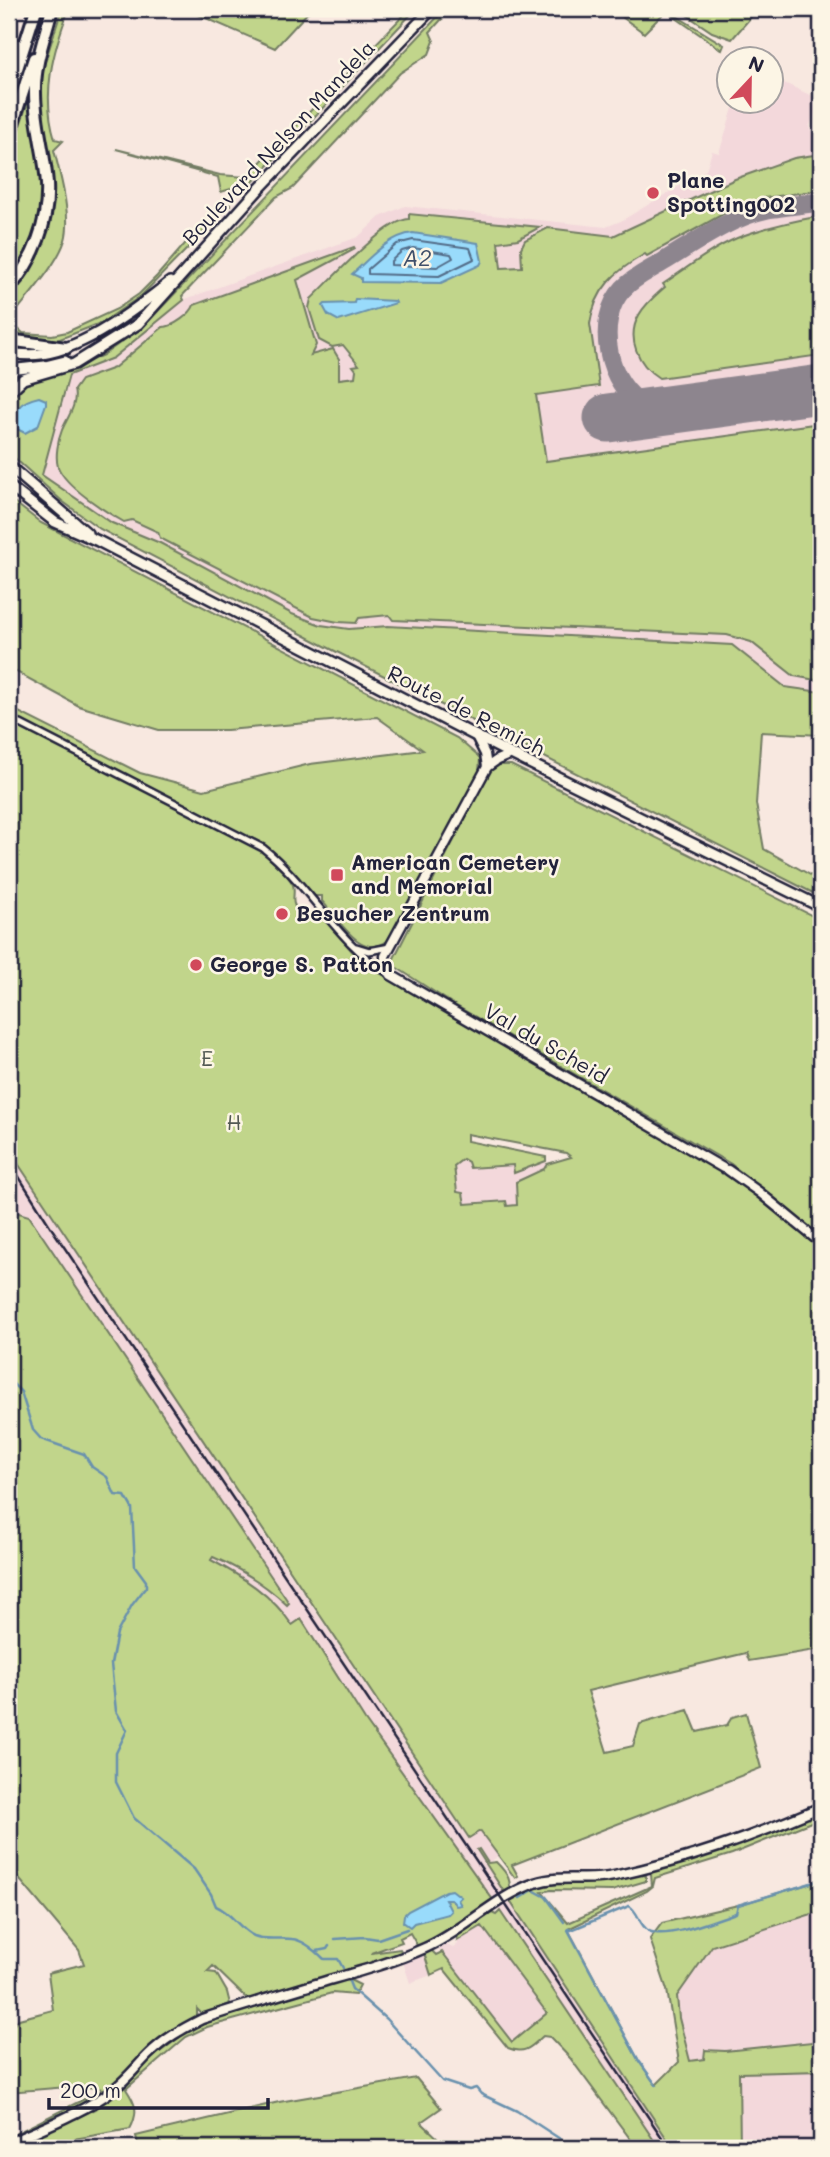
<svg xmlns="http://www.w3.org/2000/svg" width="830" height="2157" viewBox="0 0 830 2157" font-family="Mali,sans-serif">
<rect width="100%" height="100%" fill="#f8e8e0"/>
<filter id="ink" filterUnits="userSpaceOnUse"><feTurbulence type="fractalNoise" baseFrequency=".0143" numOctaves="2"/><feDisplacementMap in="SourceGraphic" scale="14" xChannelSelector="R" yChannelSelector="G"/><feConvolveMatrix kernelMatrix="1 2 1 2 8 2 1 2 1" color-interpolation-filters="sRGB"/></filter>
<g filter="url(#ink)">
<path fill="#f3d8db" d="M771,77L821,100L809,127L821,147V692L785,687L732,645L380,627L349,629L321,625L269,603L160,543L112,523L42,475L69,375L113,358L180,301L358,237L380,217L405,206L606,227L621,221L706,170L712,151L719,153L735,102H770Z
M9,1148L229,1478L227,1480L468,1838L480,1831L499,1856L488,1863L479,1849L477,1850L673,2148H659L484,1888L365,1720L302,1620L292,1625L275,1602L253,1585L211,1560L213,1557L236,1567L288,1604L29,1216L12,1211L9,1200Z
M464,1159L482,1168L513,1165L514,1173L546,1161L547,1164L544,1169L516,1182L517,1205L507,1206L506,1201L464,1204L457,1193L454,1166Z
M821,1911V2041L725,2051L705,2050L704,2059L690,2061L679,2018L677,1996L712,1946Z
M482,1926L548,2013L512,2042L439,1949L447,1945L453,1948L458,1944L457,1941Z
M425,1955L431,1975L410,1983L403,1962Z
M821,2071V2148H740L738,2073Z"/>
<path fill="#c1d58b" stroke="#727c63" stroke-width="2" fill-rule="evenodd" d="M62,9H69C53,51 41,94 55,139L63,141L54,150C60,174 72,216 65,240C58,263 31,293 16,312L9,313V296L32,266L49,224L53,202L52,180L40,104L41,86L44,65Z
M185,9H311L275,48Z
M385,9H416L250,185L247,184L221,192L218,177L116,149L220,175L246,177L403,16Z
M445,9H451L430,32L434,41L429,54L400,73L293,188L276,197L182,296L184,300L113,358L69,375L42,475L112,523L160,543L292,614L321,625L349,629L388,626L732,645L785,687L821,692V735L761,732L756,804L764,849L821,881V897L323,645L100,529L62,501L9,453V400L12,393L24,382L75,367L103,355L145,325Z
M611,9H665L724,45L722,50L666,11L644,33Z
M678,9H758L732,39L712,32Z
M29,98H31C42,171 58,215 9,279V159Z
M821,154V190L764,198L734,208L647,256L645,254C615,271 595,289 590,324L599,386L536,395L546,461L821,423V681L794,676L751,642L727,635L393,620L389,615L359,618L356,623L338,622L313,617L160,538L158,532L132,520L124,522C106,512 66,487 58,467C55,456 58,440 62,430C67,418 78,404 74,390L81,380L114,368L163,327C173,327 191,314 194,305L354,247L355,249L297,280L316,345L311,355L333,349L339,359V379L355,377L356,370L353,366L359,365L343,345L332,347L319,340L309,308L311,299C330,281 385,220 409,219V214L540,227L518,239L498,242L501,268L522,267L521,248L525,240L548,228L613,236L735,179L794,158Z
M224,199L230,205L141,296L103,322L55,341L9,335V326L17,328L23,333L52,335L67,332L117,309L139,294L157,276Z
M821,216V355L659,378C638,365 626,338 639,315C645,304 656,295 665,287L663,284C687,268 711,249 737,238C764,227 793,221 821,216Z
M9,498L41,523L457,738L480,758L479,773L434,855L424,879L387,941C362,961 338,919 322,901V896H312L263,849C270,863 287,870 293,885C296,894 289,903 299,911C306,916 314,915 322,915L351,950L370,967L452,1016L733,1178L821,1249V1649L749,1661L746,1653L588,1691L607,1752L633,1746L640,1724L688,1710L697,1732L727,1725L732,1717L746,1713L761,1768L512,1865L518,1876L515,1878L480,1831L469,1838L19,1165L9,1148V707L140,773L204,790L310,764L423,750L377,717L227,730H159L79,706L9,668ZM467,1134L566,1153L571,1157L547,1164L544,1169L516,1182L517,1205L507,1206L506,1201L465,1204L463,1193L457,1192L454,1166L463,1159L468,1162L470,1168L513,1165L514,1173L546,1161V1157L467,1141Z
M498,765H511L821,920V1237L731,1164L453,1004L391,964L489,771Z
M9,1200L12,1211L29,1216L289,1603L287,1605C265,1584 241,1569 213,1557L211,1560C243,1577 272,1595 292,1625L301,1619L365,1720L493,1900L487,1903V1907L443,1935L418,1947L410,1933L400,1938L402,1942L371,1953L400,1949L402,1953L258,1998H246L213,1966L207,1972L216,1973L227,1992L230,2004L202,2014L197,2009V2015L147,2049L118,2082L98,2097L9,2137L104,2089L79,2086L9,2092V2030L19,2019L53,2010L48,1973L84,1964L79,1950L10,1868L9,1861Z
M821,1811V1818L732,1854L655,1878L653,1886L647,1891L568,1929L639,2061L656,2085L679,2062L667,1990L650,1939L662,1923L738,1905L821,1880V1911L712,1946L677,1996L679,2018L690,2061L704,2059L705,2050L725,2051L821,2041V2071L739,2073L740,2148H673L510,1901L540,1885L591,1883L641,1874L646,1876V1881L612,1891L551,1890L542,1892L568,1923L652,1886L651,1874L655,1870L761,1837Z
M479,1849L488,1863L496,1862C508,1874 513,1881 508,1898L477,1850Z
M500,1911L637,2115L659,2148H637L570,2058L550,2037L543,2036C531,2047 525,2055 508,2048L444,1969L431,1975L424,1953L431,1950L436,1955L442,1952L512,2042L547,2013L482,1926L457,1941L458,1935L492,1913L496,1915Z
M348,1979L360,1985L355,1995L332,1993L207,2027L186,2037L126,2089C136,2104 139,2112 130,2129L46,2144L41,2134L96,2109L120,2090L145,2063L184,2034L205,2022Z
M416,2078L441,2108L421,2122L443,2143L442,2148H139L136,2136L279,2102Z"/>
<path fill="#99dbfb" stroke="#6991ae" stroke-width="2" d="M413,233L478,243L482,261L480,265L441,283L361,282V278L352,274C370,258 388,236 413,233Z
M355,299L395,301L396,303L339,321L328,315L323,306L325,304L354,303Z
M39,397L46,400V404L38,426L25,433L17,429C11,409 21,401 39,397Z
M452,1890L461,1897L458,1900L461,1905L456,1906L451,1899H445L451,1911L448,1914L414,1923L410,1927L403,1922L404,1915L408,1911L446,1891Z"/>
<g fill="none" stroke-linecap="round" stroke-linejoin="round">
<path stroke="#526c88" stroke-width="2" d="M413,240L470,248L474,259L439,276L368,274V269L397,244Z
M413,248L451,254L453,258L437,267L391,265V261L402,251Z"/>
<path stroke="#6991ae" stroke-width="2.5" d="M9,1384L12,1383L21,1392L33,1430L41,1439L84,1454L92,1467L107,1477L115,1495L125,1496L132,1508L135,1566L146,1581V1587L132,1605L117,1633L111,1664L116,1711L127,1730L116,1753V1782L134,1818L194,1869L211,1894L216,1906C232,1913 240,1930 254,1936C267,1941 278,1937 292,1939C303,1940 316,1951 324,1959H338L343,1968
M520,1898L533,1890L546,1897L564,1922
M568,1929L571,1930L629,1906C639,1911 638,1925 649,1931C668,1940 716,1919 736,1913L738,1905L821,1880
M568,1930L639,2061L656,2085
M335,1939L365,1937L378,1939L407,1929
M317,1951L327,1949L329,1946
M348,1979L352,1989L386,2019L442,2081L469,2090L476,2088L481,2094L517,2111L574,2148"/>
<path stroke="#8d858e" stroke-width="19" d="M693,407C677,408 660,412 645,405C607,387 594,319 623,289C634,277 650,270 663,262C696,242 730,217 768,209C785,206 804,204 821,202"/>
<path stroke="#8d858e" stroke-width="49" d="M608,418L821,389"/>
<defs>
<path id="minor" d="M9,718L263,848C309,884 337,943 388,973
M356,947L369,951L390,947"/>
<path id="secondary" d="M476,736L485,754L487,767
M511,754L497,760L487,767L385,956V966L391,975L723,1168
M728,1170L759,1192L821,1243
M9,2143C44,2127 83,2113 114,2089C127,2079 137,2066 148,2055C164,2039 182,2029 202,2019C244,2005 286,1993 329,1980C361,1971 394,1962 425,1948C464,1931 495,1897 535,1883C561,1874 588,1882 614,1876C688,1860 752,1837 821,1807"/>
<path id="primary" d="M9,352C63,368 130,313 170,282
M9,370L45,366L65,361
M9,392L23,379L74,364L138,324L260,188L432,9
M9,466L87,533
M9,486L55,522L98,541L511,754L821,907"/>
<path id="motorway" d="M9,67L18,45
M9,94L36,9
M9,135L34,58
M9,288C34,261 49,221 47,184C45,153 35,124 35,93C34,65 45,36 52,9
M9,337L16,341L66,348"/>
</defs>
<use href="#minor" stroke="#22223b" stroke-width="10"/>
<use href="#secondary" stroke="#22223b" stroke-width="13"/>
<use href="#primary" stroke="#22223b" stroke-width="14"/>
<use href="#motorway" stroke="#22223b" stroke-width="16"/>
<use href="#minor" stroke="#fcf5e5" stroke-width="5"/>
<use href="#secondary" stroke="#fcf5e5" stroke-width="8"/>
<use href="#primary" stroke="#fcf5e5" stroke-width="9"/>
<use href="#motorway" stroke="#fcf5e5" stroke-width="10"/>
<path stroke="#22223b" stroke-width="2.5" d="M9,1161L52,1229L669,2148"/>
</g>
</g>
<g fill="#d1495b" stroke="#fcf5e5" stroke-width="2.5">
<circle cx="653" cy="193" r="7"/>
<rect x="330" y="868" width="14" height="14" rx="3.5"/>
<circle cx="282" cy="914" r="7"/>
<circle cx="196" cy="965" r="7"/>
</g>
<g text-anchor="middle" stroke-width="5" stroke-linejoin="round" paint-order="stroke">
<g font-size="21" fill="#22223b" stroke="#fcf5e5">
<text transform="translate(279 143) rotate(-47)" y="7">Boulevard Nelson Mandela</text>
<text transform="translate(466 711) rotate(27)" y="7">Route de Remich</text>
<text transform="translate(546 1044) rotate(30)" y="7">Val du Scheid</text>
</g>
<g font-size="21" font-weight="bold" fill="#22223b" stroke="#fcf5e5" text-anchor="start">
<text x="667" y="188">Plane<tspan x="667" dy="24">Spotting002</tspan></text>
<text x="351" y="870">American Cemetery<tspan x="351" dy="24">and Memorial</tspan></text>
<text x="296" y="921">Besucher Zentrum</text>
<text x="210" y="972">George S. Patton</text>
</g>
<g font-size="21" fill="#525853" stroke="#fcf5e5">
<text x="207" y="1066">E</text>
<text x="234" y="1130">H</text>
</g>
<g font-size="23" font-style="italic" fill="#40506b" stroke="#fcf5e5">
<text x="417" y="266">A2</text>
</g>
</g>
<rect width="830" height="2157" fill="none" stroke="#fcf5e5" stroke-width="35"/>
<rect x="18" y="18" width="795" height="2122" fill="none" stroke="#22223b" stroke-width="2.5" filter="url(#ink)"/>
<g transform="translate(750 80) rotate(22)"><circle r="33" fill="#fcf5e5" stroke="#a5a1a1" stroke-width="2"/>
<path d="M0-5L12 26L0 18L-12 26Z" fill="#d1495b"/>
<text y="-10" font-size="19" font-weight="bold" text-anchor="middle" fill="#22223b">N</text>
</g>
<path d="M49 2098v10h219v-10" fill="none" stroke="#22223b" stroke-width="3.5"/>
<text x="60" y="2098" font-size="21" fill="#22223b" stroke="#fcf5e5" stroke-width="5" paint-order="stroke">200 m</text>
</svg>
